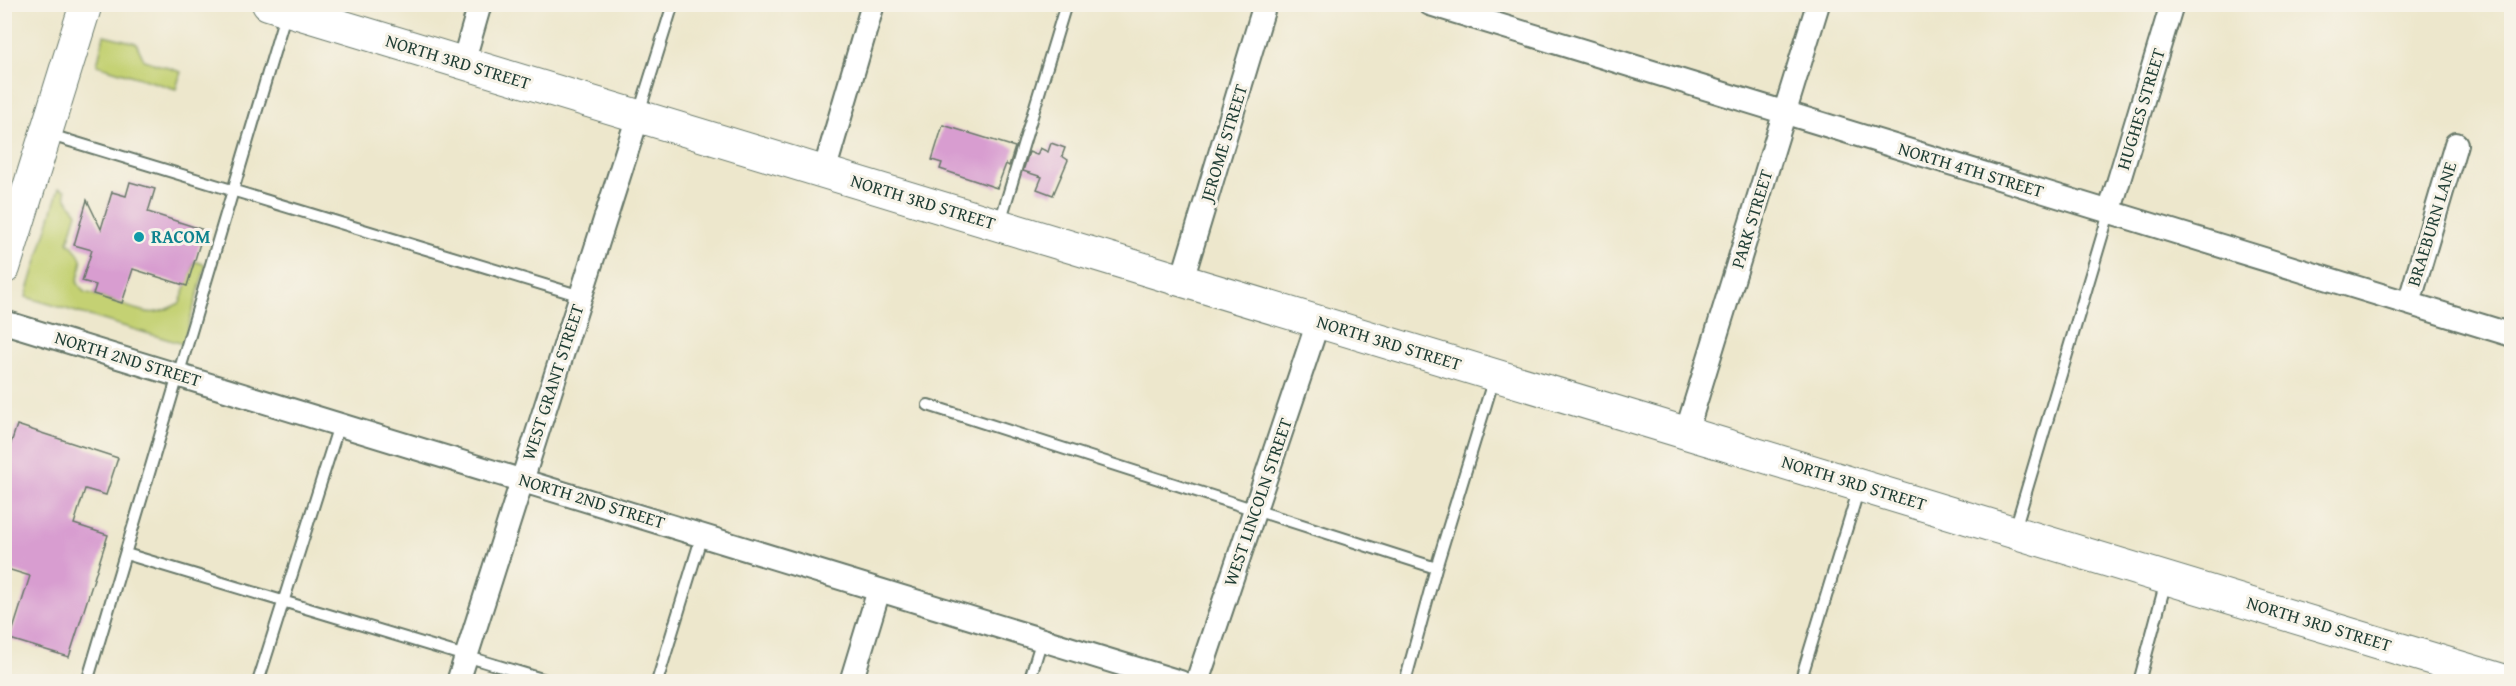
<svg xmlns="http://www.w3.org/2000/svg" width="2516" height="686" viewBox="0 0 2516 686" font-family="'Gentium Book Plus',serif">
<rect width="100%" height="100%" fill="#f7f3e8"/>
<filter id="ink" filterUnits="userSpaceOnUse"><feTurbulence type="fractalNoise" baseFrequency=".0167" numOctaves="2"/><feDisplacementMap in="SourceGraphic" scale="12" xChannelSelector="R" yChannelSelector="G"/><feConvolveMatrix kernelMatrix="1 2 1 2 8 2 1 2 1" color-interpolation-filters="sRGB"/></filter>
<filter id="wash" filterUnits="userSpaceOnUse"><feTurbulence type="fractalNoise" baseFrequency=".008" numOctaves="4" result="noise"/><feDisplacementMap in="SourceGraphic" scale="24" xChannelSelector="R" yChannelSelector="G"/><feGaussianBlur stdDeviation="1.35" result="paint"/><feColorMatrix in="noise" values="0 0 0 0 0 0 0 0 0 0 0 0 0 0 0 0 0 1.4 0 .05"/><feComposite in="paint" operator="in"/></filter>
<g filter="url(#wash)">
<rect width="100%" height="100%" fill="#ede7cc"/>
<path fill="#c4d173" stroke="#728754" stroke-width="1.5" d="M104,35L136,43L144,60L181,72L176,89L97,65Z
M59,188L65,190L66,198L77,213L68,242C84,257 84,261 77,282L84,292C103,295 142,316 157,312C165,311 173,306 180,303L195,261L206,265L183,344L26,297Z"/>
<g id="blocks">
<path fill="#d89dd0" d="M943,125L1015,147L1009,166L1006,164L997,188L940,169L942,163L932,160Z
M1051,143L1065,148L1062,156L1068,160L1053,195L1037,189L1042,177L1023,171L1029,152L1037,155L1040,148L1048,152Z
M130,182L155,189L148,212L204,230L187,286L133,269L122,303L93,294L96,285L82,281L92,250L74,245L87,200L101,229L112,192L126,196Z
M17,425L118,458L106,495L85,489L74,524L108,535L69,657L10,639L30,576L4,568V464Z"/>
</g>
</g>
<g filter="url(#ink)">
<use href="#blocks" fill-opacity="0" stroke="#677869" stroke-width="1.5"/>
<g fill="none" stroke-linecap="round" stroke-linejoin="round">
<defs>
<path id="lane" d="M639,113L673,4
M47,134L581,296
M1000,222L1066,4
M928,405L1436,568L1494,378
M2015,529L2109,213
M126,554L552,682
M87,682L286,12
M258,682L339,425
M657,682L702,535
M1029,682L1042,639
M1405,682L1436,568
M1800,682L1859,488
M2139,682L2166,581"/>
<path id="street" d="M1430,4L2512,335
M463,63L480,4
M824,172L873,4
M2109,213L2172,4
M1182,280L1265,4
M2409,303L2456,144
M4,322L1180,682
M1686,433L1818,4
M458,682L638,116
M851,682L879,590
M1197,682L1318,322"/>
<path id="secondary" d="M268,4L2509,682
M4,268L86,4"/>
</defs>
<use href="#lane" stroke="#677869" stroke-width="14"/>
<use href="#street" stroke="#677869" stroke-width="26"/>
<use href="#secondary" stroke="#677869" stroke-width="34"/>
<use href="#lane" stroke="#fff" stroke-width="10"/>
<use href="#street" stroke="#fff" stroke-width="22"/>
<use href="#secondary" stroke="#fff" stroke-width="32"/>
</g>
</g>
<circle fill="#0f9aa8" stroke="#f7f3e8" stroke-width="2" cx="139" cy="237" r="6"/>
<g text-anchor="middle" stroke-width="6" stroke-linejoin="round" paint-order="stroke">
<g font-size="18" fill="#1f3d34" stroke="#f7f3e8">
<text transform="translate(458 62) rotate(17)" y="6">NORTH 3RD STREET</text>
<text transform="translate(2141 109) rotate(-73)" y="6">HUGHES STREET</text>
<text transform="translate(1224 143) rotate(-73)" y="6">JEROME STREET</text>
<text transform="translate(1971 170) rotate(17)" y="6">NORTH 4TH STREET</text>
<text transform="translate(923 202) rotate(17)" y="6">NORTH 3RD STREET</text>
<text transform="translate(1752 219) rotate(-73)" y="6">PARK STREET</text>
<text transform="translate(2432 224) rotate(-73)" y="6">BRAEBURN LANE</text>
<text transform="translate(1389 343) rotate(17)" y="6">NORTH 3RD STREET</text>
<text transform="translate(128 359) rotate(17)" y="6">NORTH 2ND STREET</text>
<text transform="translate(553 382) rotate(-72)" y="6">WEST GRANT STREET</text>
<text transform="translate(1854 483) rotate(17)" y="6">NORTH 3RD STREET</text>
<text transform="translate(592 501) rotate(17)" y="6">NORTH 2ND STREET</text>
<text transform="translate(1258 502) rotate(-71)" y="6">WEST LINCOLN STREET</text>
<text transform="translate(2319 624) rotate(17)" y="6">NORTH 3RD STREET</text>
</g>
<g font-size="18" font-weight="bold" fill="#0d838f" stroke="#f7f3e8" text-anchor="start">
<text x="151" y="243">RACOM</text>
</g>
</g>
<rect width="2516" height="686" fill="none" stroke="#f7f3e8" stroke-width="24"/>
</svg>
